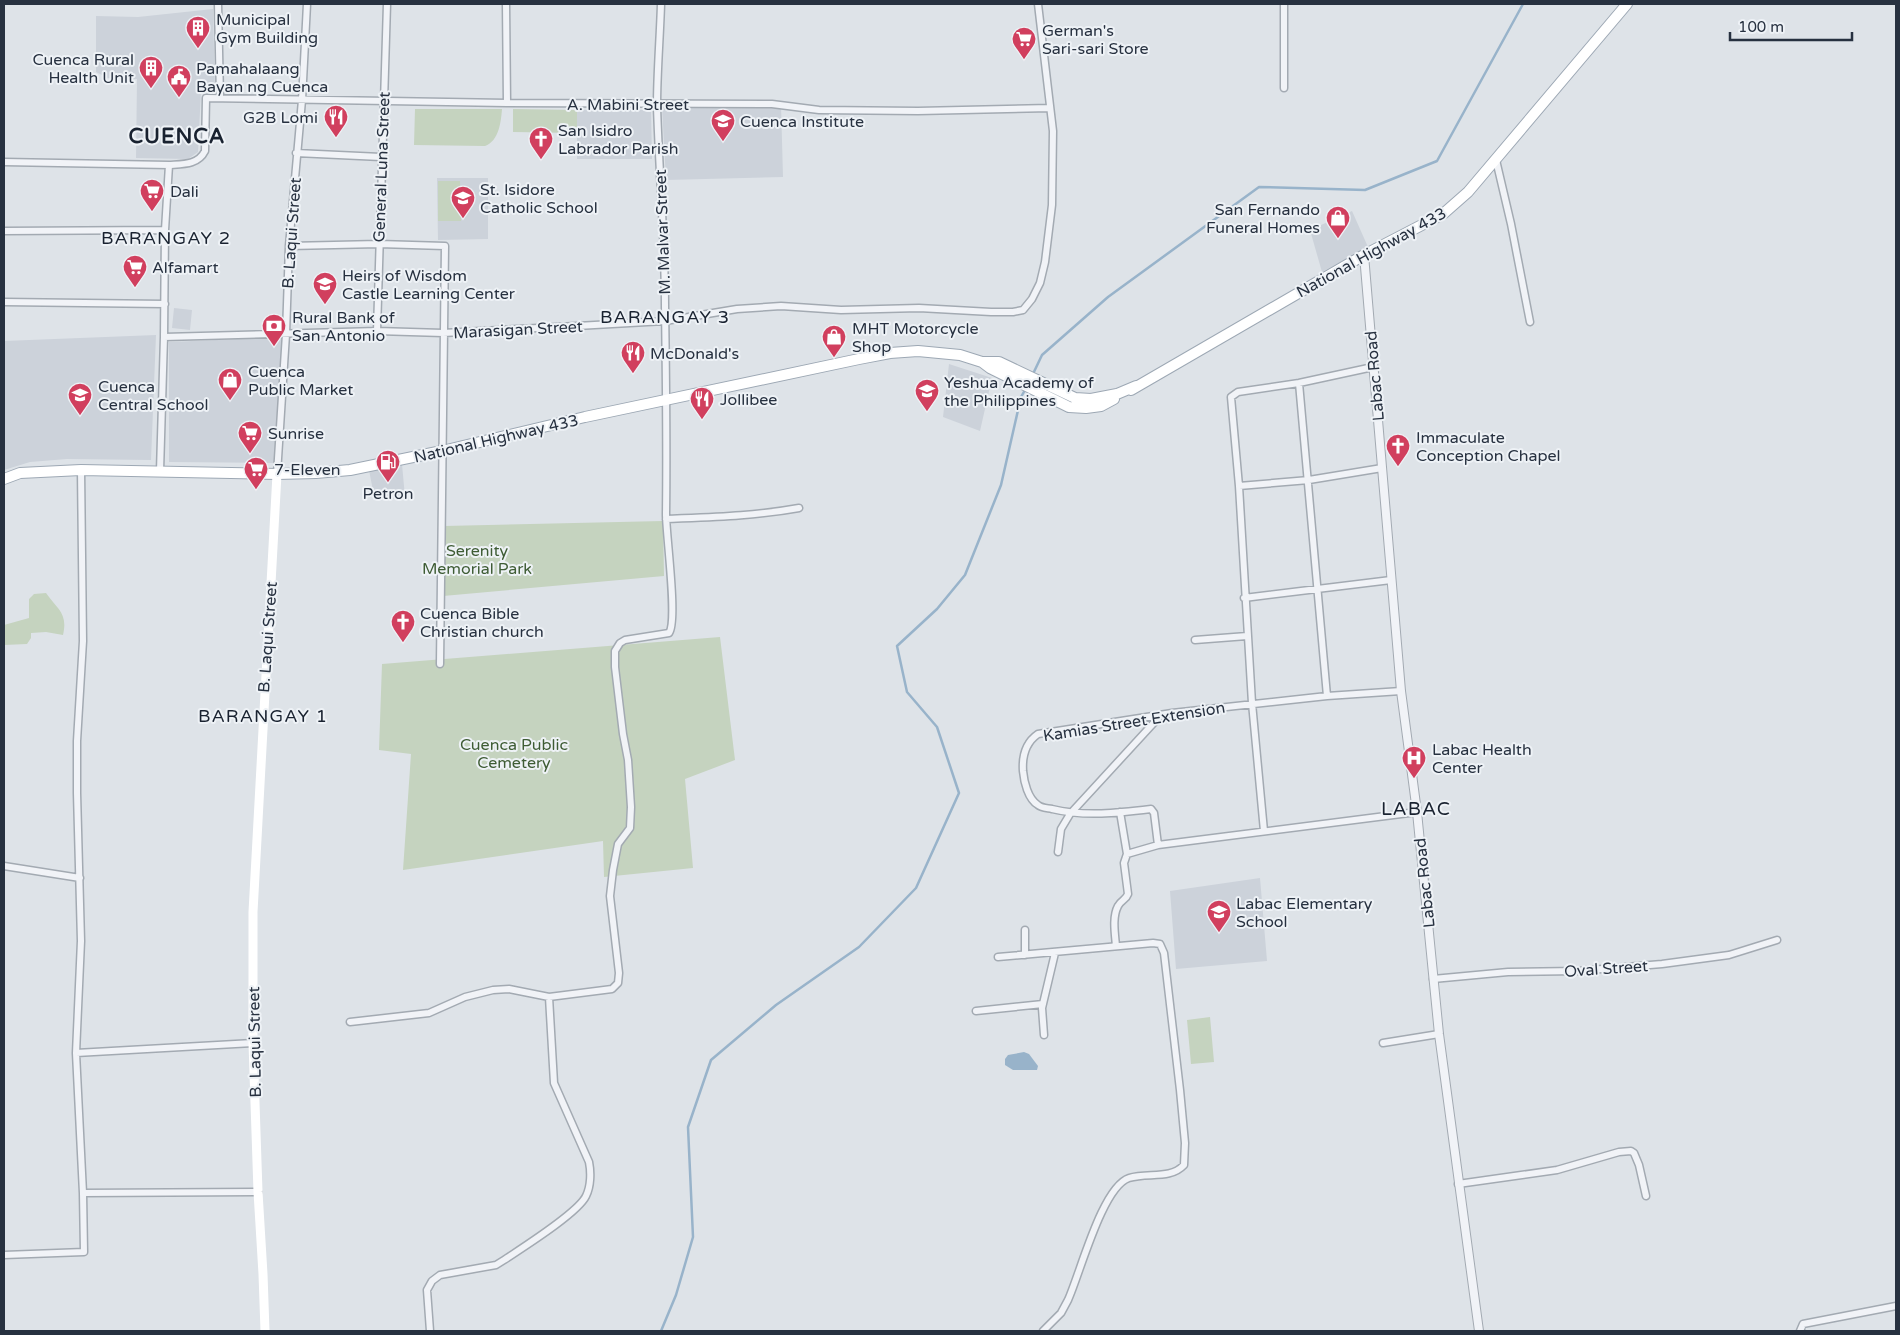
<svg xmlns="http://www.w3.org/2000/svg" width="1900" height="1335" viewBox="0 0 1900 1335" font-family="'Varela Round',sans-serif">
<rect width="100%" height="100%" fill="#dee3e8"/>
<path fill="#ccd2da" d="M213,9L215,91H201L198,152L188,159L136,158L137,79L108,78L96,72V16L138,17Z
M781,105L783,177L666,180L662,107Z
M577,110H651L652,159H577Z
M437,178H488V239L438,240Z
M1352,211L1368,247L1322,272L1310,230Z
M174,308L192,310L190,330L172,328Z
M156,335L151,460L67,459L30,462L4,470V341Z
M282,337L275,463L169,462V342Z
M949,364L992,378L980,431L943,417Z
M402,464L405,497L375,501L369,470Z
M1260,878L1267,961L1176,969L1170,891Z"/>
<path fill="#c5d3bf" d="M415,109H502C501,122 499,141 485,146L414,145Z
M513,109L577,110V133L513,132Z
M438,181H460L461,221H438Z
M663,521L664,576L443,596L444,526Z
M46,593C58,610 68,613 63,635L46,632L31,633V638L27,644L4,645V625L29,618V599L34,594Z
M720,637L735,760L685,779L693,868L604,877L603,841L403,870L411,754L379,750L382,664Z
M1210,1017L1214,1062L1191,1064L1187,1020Z"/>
<path fill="#98b3ca" d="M1024,1052L1029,1054L1038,1066L1037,1070H1013L1005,1065V1059L1008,1055Z"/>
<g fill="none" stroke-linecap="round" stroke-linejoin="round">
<path stroke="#98b3ca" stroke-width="2.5" d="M1032,376L1042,355L1108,297L1259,187L1365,190L1437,161L1523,4
M661,1331L676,1295L693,1237L688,1127L711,1060L776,1005L859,947L916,888L959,793L937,727L907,692L897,646L937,609L965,575L1001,485L1021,397L1025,390"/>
<defs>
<path id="minor" d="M218,4L220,98
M506,4L507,103
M1284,4V88
M296,153L381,157
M1496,160L1511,224L1530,322
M4,162L169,165C183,164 198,165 205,151L206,98L507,103L772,104L819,110L918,111L1050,108
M4,231L165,230
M289,246L379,244L445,246L440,664
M4,302L165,304
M377,331L387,4
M164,337L377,331L443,333L577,326L665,321L737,309L781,306L841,310L919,308L991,312H1013L1023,310L1032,299L1040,283L1045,262L1052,205L1053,131L1038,4
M1299,383L1327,696
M160,471L164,337L165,230L169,165
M277,474L286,334L289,246L302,100L307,4
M1239,486L1309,480L1382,468
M666,519C711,517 755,516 799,508
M1244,598L1391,580
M1195,640L1247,636
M1120,812L1127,854
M1264,831L1252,703L1239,486L1231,397L1238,392L1299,383L1373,367
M1158,845L1154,813L1151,809C1118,813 1085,817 1052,809C1047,808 1041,808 1038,805C1028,799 1024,782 1023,771C1022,756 1025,743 1038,734L1172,713L1327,696L1401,691
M1058,852L1061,829L1070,814L1161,715
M4,866L80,878
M1116,946C1115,934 1112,917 1118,906C1121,900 1126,900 1128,894L1124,863L1127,854L1158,845L1417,812
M1025,955V930
M998,957L1153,943L1160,944L1164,953L1180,1090L1185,1143L1184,1165C1170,1180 1148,1172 1129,1178C1102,1187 1080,1274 1068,1300L1061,1313L1043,1331
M1433,979L1508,972L1578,971L1662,964L1729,955L1777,940
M976,1011L1043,1004
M350,1022L429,1013L465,997L493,990L509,989L549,997
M1044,1035L1042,1008L1055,953
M1383,1043L1439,1034
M76,1053L253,1043
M1458,1184L1557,1170L1619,1152L1631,1151L1634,1153L1639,1165L1646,1196
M83,1193L258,1192
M4,1255L84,1252L83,1193L76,1053L81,941L77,793V741L83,641L81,470
M430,1331L427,1290L432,1281L440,1275L496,1265L504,1260C522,1248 578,1213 586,1196C591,1186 591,1172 589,1162L554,1083L549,997L612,989L618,983L619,973L610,896L613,870L618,844L630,828L631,807L628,760L623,734L615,667V651L620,643L625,640L669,633C678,621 666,535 666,514C667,444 666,375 665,306C665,239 659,172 657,106C657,72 660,38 661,4
M1800,1331L1803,1324L1896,1306"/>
<path id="tertiary" d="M1364,255L1401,691L1417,812L1439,1034L1479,1331"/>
<path id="primary" d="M982,362L990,368L1069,407L1086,408L1101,406L1114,399
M1131,390L1364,255L1443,214L1468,192L1627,4
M4,479L20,473L81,470L277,474L316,473L350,470L442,451L585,417L859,359L890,353L918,351L960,355L982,362H999L1075,398L1091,399L1117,394L1136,386"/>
</defs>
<use href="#minor" stroke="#a3aab2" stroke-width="9"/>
<use href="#tertiary" stroke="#a3aab2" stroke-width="10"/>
<use href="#primary" stroke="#9da8b4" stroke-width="12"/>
<use href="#minor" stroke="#f1f3f7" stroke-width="6"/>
<use href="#tertiary" stroke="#f1f3f7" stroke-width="8"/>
<path stroke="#fff" stroke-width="9" d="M265,1331L263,1274L258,1192L253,1043V912L277,474"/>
<use href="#primary" stroke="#fff" stroke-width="10"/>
</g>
<defs>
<symbol id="building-pin" viewBox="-11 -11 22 30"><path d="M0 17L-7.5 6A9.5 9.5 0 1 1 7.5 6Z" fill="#d13f5e" stroke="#eef2f6"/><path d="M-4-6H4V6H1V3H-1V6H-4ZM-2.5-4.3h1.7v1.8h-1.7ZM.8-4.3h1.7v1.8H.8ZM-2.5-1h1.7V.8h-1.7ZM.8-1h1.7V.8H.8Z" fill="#fff"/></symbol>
<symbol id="supermarket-pin" viewBox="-11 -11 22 30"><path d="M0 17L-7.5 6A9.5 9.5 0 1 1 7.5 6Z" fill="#d13f5e" stroke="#eef2f6"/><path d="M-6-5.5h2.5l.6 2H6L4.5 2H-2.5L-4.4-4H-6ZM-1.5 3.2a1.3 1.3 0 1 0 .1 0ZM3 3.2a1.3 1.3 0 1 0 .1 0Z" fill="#fff"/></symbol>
<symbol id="civic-pin" viewBox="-11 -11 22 30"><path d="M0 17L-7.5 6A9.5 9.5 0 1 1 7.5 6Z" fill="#d13f5e" stroke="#eef2f6"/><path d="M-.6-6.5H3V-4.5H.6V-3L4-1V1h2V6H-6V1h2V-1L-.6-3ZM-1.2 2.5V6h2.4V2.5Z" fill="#fff"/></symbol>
<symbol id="restaurant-pin" viewBox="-11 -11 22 30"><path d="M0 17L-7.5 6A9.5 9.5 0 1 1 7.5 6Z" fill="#d13f5e" stroke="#eef2f6"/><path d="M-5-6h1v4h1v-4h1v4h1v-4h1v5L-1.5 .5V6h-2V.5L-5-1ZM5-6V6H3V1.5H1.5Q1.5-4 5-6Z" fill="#fff"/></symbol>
<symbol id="school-pin" viewBox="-11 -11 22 30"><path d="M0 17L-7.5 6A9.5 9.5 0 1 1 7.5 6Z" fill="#d13f5e" stroke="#eef2f6"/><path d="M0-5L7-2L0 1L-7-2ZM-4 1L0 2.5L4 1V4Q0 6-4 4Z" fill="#fff"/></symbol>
<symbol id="church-pin" viewBox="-11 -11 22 30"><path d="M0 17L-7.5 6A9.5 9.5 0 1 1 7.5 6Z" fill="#d13f5e" stroke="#eef2f6"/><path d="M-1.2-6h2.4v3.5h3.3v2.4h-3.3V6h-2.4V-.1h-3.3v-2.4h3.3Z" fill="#fff"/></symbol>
<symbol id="shop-pin" viewBox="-11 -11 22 30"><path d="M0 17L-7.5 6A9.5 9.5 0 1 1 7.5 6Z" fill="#d13f5e" stroke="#eef2f6"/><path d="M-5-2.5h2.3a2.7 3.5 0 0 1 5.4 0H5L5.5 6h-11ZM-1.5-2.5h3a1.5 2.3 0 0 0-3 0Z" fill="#fff"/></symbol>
<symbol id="bank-pin" viewBox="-11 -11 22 30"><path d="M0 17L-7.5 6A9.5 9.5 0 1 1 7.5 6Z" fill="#d13f5e" stroke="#eef2f6"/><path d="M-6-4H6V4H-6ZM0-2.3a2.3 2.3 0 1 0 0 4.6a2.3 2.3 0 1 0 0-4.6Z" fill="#fff"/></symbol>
<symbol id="fuel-pin" viewBox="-11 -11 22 30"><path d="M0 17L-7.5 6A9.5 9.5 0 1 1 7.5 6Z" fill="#d13f5e" stroke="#eef2f6"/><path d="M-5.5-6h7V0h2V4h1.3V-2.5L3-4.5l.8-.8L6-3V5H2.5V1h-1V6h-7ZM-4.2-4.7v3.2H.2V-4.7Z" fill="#fff"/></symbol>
<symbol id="hospital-pin" viewBox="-11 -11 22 30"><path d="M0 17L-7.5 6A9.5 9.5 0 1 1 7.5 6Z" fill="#d13f5e" stroke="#eef2f6"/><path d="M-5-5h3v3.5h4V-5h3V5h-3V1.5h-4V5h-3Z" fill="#fff"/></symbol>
</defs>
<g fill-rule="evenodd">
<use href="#building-pin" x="184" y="14" width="28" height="38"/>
<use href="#supermarket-pin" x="1010" y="25" width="28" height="38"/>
<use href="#building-pin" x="137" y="54" width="28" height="38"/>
<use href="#civic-pin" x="165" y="63" width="28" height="38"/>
<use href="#restaurant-pin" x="322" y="103" width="28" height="38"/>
<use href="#school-pin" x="709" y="107" width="28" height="38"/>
<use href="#church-pin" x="527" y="125" width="28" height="38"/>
<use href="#supermarket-pin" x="138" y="177" width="28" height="38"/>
<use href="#school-pin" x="449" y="184" width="28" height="38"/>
<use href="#shop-pin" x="1324" y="204" width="28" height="38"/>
<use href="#supermarket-pin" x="121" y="253" width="28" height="38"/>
<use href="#school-pin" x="311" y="270" width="28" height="38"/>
<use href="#bank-pin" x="260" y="312" width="28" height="38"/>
<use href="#shop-pin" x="820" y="323" width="28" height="38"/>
<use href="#restaurant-pin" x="619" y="339" width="28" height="38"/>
<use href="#shop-pin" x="216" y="366" width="28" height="38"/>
<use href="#school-pin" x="913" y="377" width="28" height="38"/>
<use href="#school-pin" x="66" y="381" width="28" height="38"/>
<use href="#restaurant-pin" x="688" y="385" width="28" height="38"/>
<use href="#supermarket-pin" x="236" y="419" width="28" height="38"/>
<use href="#church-pin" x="1384" y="432" width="28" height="38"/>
<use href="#fuel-pin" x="374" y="448" width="28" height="38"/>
<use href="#supermarket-pin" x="242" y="455" width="28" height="38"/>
<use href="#church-pin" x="389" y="608" width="28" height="38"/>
<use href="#hospital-pin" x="1400" y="744" width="28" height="38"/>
<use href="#school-pin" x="1205" y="898" width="28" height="38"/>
</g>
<g text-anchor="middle" stroke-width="4" stroke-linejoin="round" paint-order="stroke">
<g font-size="16" fill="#273140" stroke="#eef2f6" text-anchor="start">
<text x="216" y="25">Municipal<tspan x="216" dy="18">Gym Building</tspan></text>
<text x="1042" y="36">German's<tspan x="1042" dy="18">Sari-sari Store</tspan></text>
<text x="134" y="65" text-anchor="end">Cuenca Rural<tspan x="134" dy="18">Health Unit</tspan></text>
<text x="196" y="74">Pamahalaang<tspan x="196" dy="18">Bayan ng Cuenca</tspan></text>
<text x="318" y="123" text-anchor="end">G2B Lomi</text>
<text x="740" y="127">Cuenca Institute</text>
<text x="558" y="136">San Isidro<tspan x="558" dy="18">Labrador Parish</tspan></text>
<text x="480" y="195">St. Isidore<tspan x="480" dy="18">Catholic School</tspan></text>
<text x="170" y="197">Dali</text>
<text x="1320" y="215" text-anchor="end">San Fernando<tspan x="1320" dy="18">Funeral Homes</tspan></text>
<text x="152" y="273">Alfamart</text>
<text x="342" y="281">Heirs of Wisdom<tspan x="342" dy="18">Castle Learning Center</tspan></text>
<text x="292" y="323">Rural Bank of<tspan x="292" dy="18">San Antonio</tspan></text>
<text x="852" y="334">MHT Motorcycle<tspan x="852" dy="18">Shop</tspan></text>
<text x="650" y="359">McDonald's</text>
<text x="248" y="377">Cuenca<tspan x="248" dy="18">Public Market</tspan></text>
<text x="944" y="388">Yeshua Academy of<tspan x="944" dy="18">the Philippines</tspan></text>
<text x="98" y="392">Cuenca<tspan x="98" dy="18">Central School</tspan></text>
<text x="720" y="405">Jollibee</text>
<text x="268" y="439">Sunrise</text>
<text x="1416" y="443">Immaculate<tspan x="1416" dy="18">Conception Chapel</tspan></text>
<text x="274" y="475">7-Eleven</text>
<text x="388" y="499" text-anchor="middle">Petron</text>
<text x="420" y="619">Cuenca Bible<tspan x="420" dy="18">Christian church</tspan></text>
<text x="1432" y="755">Labac Health<tspan x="1432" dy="18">Center</tspan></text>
<text x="1236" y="909">Labac Elementary<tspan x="1236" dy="18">School</tspan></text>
</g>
<g font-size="16" fill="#273140" stroke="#eef2f6">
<text x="628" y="110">A. Mabini Street</text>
<text transform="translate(381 167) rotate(-88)" y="6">General Luna Street</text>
<text transform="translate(662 232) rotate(-92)" y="6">M. Malvar Street</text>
<text transform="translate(291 233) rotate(-86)" y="6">B. Laqui Street</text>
<text transform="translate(1371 252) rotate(-29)" y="6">National Highway 433</text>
<text transform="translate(518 329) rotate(-3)" y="6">Marasigan Street</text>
<text transform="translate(1374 376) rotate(-95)" y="6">Labac Road</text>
<text transform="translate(496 438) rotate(-13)" y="6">National Highway 433</text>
<text transform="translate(267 637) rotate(-86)" y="6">B. Laqui Street</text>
<text transform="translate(1134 721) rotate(-9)" y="6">Kamias Street Extension</text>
<text transform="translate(1424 883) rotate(-96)" y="6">Labac Road</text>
<text transform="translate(1606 968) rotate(-4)" y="6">Oval Street</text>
<text transform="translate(254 1042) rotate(-91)" y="6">B. Laqui Street</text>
</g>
<g font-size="16" fill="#3e5c34" stroke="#eef2f6">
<text x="477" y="556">Serenity<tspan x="477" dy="18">Memorial Park</tspan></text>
<text x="514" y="750">Cuenca Public<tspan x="514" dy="18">Cemetery</tspan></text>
</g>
<g font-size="18" letter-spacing="1" fill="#192230" stroke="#eef2f6">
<text x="166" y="244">BARANGAY 2</text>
<text x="665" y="323">BARANGAY 3</text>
<text x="263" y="722">BARANGAY 1</text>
</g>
<g font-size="19" letter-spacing="1" fill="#192230" stroke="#eef2f6">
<text x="1416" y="815">LABAC</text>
</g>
<g font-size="21" font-weight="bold" letter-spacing="1" fill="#192230" stroke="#eef2f6">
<text x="177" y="143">CUENCA</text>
</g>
</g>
<rect width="1900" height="1335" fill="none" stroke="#273140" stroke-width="10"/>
<path d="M1730 32v8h122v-8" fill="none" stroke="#273140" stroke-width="2.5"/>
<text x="1738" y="32" font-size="15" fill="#273140" stroke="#eef2f6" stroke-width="4" paint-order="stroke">100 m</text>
</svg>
